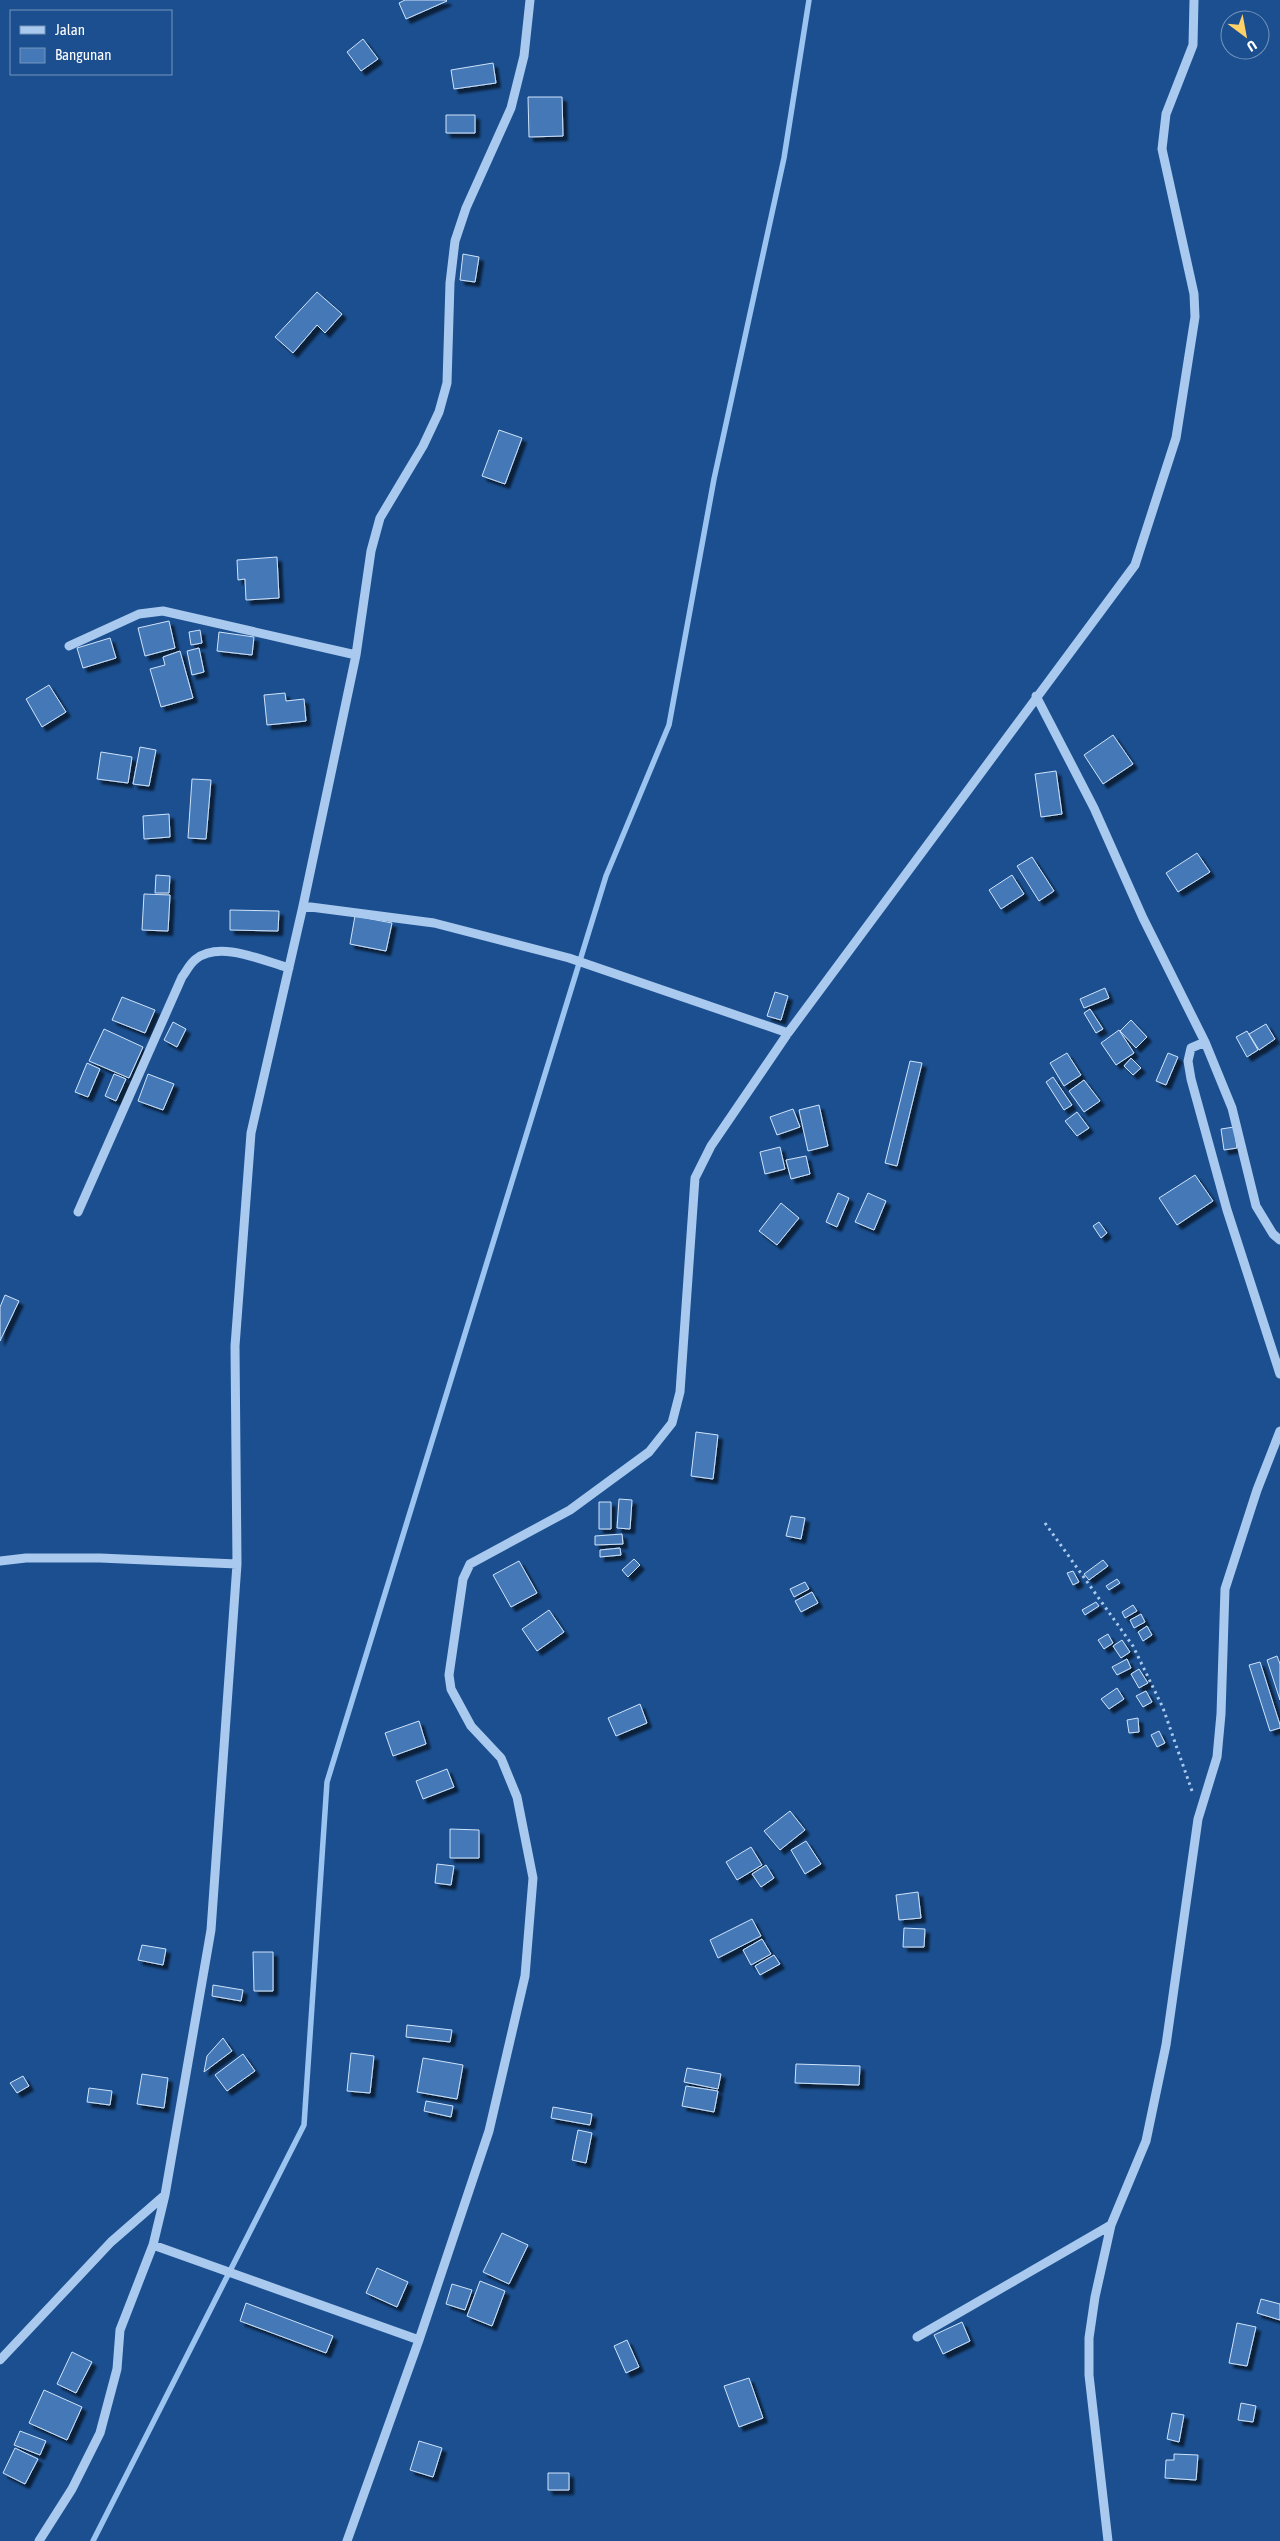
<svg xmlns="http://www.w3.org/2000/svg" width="1280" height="2541" viewBox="0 0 1280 2541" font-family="'Asap Condensed',sans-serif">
<defs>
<filter id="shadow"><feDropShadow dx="4.5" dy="4.5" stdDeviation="1" flood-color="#0009"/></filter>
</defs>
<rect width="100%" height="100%" fill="#1b4f8f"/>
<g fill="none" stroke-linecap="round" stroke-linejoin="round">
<path stroke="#9cc4f0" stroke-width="5.5" d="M93,2541L304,2125L327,1782L606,876L669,725L714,479L784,158L809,0"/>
</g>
<path fill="#4478b7" stroke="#cfe3fa" filter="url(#shadow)" d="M405,0H446L447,1L406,19L399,3Z
M363,39L378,59L361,71L347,52Z
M493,63L496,83L454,89L451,70Z
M528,97H562L563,136L529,137Z
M446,115H475V133H446Z
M463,254L479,257L475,282L460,280Z
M317,292L342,314L325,333L317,325L293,353L275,337Z
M499,430L522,438L505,484L482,476Z
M277,557L279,598L246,600L245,579L238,580L237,560Z
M169,621L175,648L145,656L138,628Z
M200,630L202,643L191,645L189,632Z
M219,632L254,637L252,655L217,651Z
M110,638L116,658L83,668L77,648Z
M199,648L204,672L192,675L187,651Z
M180,651L193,698L161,707L150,669L165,665L163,657Z
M49,685L66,712L42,727L26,699Z
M285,693L286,701L304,699L306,721L267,725L264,695Z
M1113,735L1133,764L1103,784L1084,755Z
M140,747L156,750L149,786L133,784Z
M101,752L132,757L128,783L97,779Z
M1056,771L1062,814L1041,817L1035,774Z
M192,779L211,780L206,839L188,838Z
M169,814L170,837L144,839L143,816Z
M1197,853L1210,872L1178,892L1166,873Z
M1032,857L1054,891L1039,901L1017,866Z
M156,875L170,876L169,893H155Z
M1012,875L1024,894L1001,909L989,890Z
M144,894L170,895L168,931L142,930Z
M230,910L279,911L278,931L230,930Z
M355,916L392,923L386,951L350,944Z
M1105,988L1109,998L1084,1008L1080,999Z
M775,992L788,996L781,1020L767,1016Z
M122,997L155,1010L145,1033L112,1020Z
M1090,1009L1103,1029L1096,1033L1084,1013Z
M1131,1020L1147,1037L1136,1048L1120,1031Z
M173,1022L186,1029L177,1047L164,1040Z
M1266,1024L1275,1039L1259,1050L1249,1034Z
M104,1029L143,1047L129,1078L89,1061Z
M1119,1030L1134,1053L1116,1065L1101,1043Z
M1247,1031L1258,1050L1247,1057L1236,1037Z
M1067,1053L1081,1075L1064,1086L1050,1063Z
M1168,1053L1178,1057L1166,1085L1156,1081Z
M1131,1058L1141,1068L1133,1075L1124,1066Z
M910,1061L922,1063L897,1166L885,1163Z
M87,1063L100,1069L88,1097L75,1092Z
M114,1074L126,1079L116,1101L105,1096Z
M148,1074L174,1084L163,1110L138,1101Z
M1053,1077L1072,1105L1064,1110L1046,1082Z
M1084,1080L1100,1101L1084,1112L1069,1091Z
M819,1105L828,1146L808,1151L799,1110Z
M793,1109L800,1127L777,1135L770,1117Z
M1077,1112L1089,1128L1077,1136L1065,1121Z
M1234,1127L1237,1148L1224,1150L1221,1129Z
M780,1147L785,1169L765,1174L760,1152Z
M806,1156L810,1174L791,1179L786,1160Z
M1195,1175L1213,1201L1177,1225L1159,1198Z
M838,1193L849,1198L837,1227L826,1222Z
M868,1193L886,1201L874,1230L855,1222Z
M781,1203L799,1218L777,1245L759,1231Z
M1099,1222L1107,1233L1101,1238L1093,1226Z
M5,1295L19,1301L0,1341V1307Z
M696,1432L718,1435L713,1479L691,1476Z
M619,1499L632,1500L630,1529L617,1528Z
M599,1502H611V1529H599Z
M791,1516L805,1518L801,1539L786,1536Z
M622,1534L623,1544L595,1545V1536Z
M620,1548L621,1555L600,1557V1550Z
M634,1559L640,1565L628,1577L622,1570Z
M1103,1560L1108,1566L1089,1580L1084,1574Z
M519,1561L537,1593L511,1607L493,1575Z
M1073,1571L1079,1582L1073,1585L1067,1573Z
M1117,1579L1120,1583L1109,1590L1106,1586Z
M805,1582L809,1589L794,1597L790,1589Z
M812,1592L818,1603L801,1612L795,1601Z
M1096,1602L1099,1606L1085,1615L1082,1610Z
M1133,1605L1137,1611L1125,1618L1122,1612Z
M549,1610L564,1632L537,1651L522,1629Z
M1141,1614L1145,1622L1134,1628L1130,1620Z
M1147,1626L1152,1635L1143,1641L1138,1632Z
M1108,1634L1113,1643L1104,1649L1098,1640Z
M1122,1640L1130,1652L1121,1658L1113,1646Z
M1277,1656L1280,1664V1700L1267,1660Z
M1127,1659L1131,1668L1117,1675L1112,1667Z
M1260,1662L1280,1725V1728L1270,1731L1249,1665Z
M1139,1669L1148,1683L1139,1688L1131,1674Z
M1117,1688L1124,1699L1109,1709L1101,1699Z
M1146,1691L1152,1702L1143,1707L1136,1696Z
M640,1704L647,1723L616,1736L608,1718Z
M1138,1718L1139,1732L1129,1733L1127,1720Z
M419,1721L426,1744L393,1756L385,1733Z
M1159,1731L1165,1743L1157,1747L1151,1735Z
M447,1769L454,1787L423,1799L416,1781Z
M790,1811L805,1830L780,1850L764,1831Z
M450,1829L479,1830V1858H450Z
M806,1841L821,1864L805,1874L791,1850Z
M751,1847L762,1865L737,1880L726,1862Z
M437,1864L454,1866L451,1885L435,1883Z
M766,1865L774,1878L761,1887L752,1874Z
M918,1892L921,1918L899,1920L896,1895Z
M752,1919L761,1936L718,1958L710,1940Z
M904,1928L925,1929L924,1947H903Z
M762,1939L771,1954L751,1965L743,1950Z
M142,1945L166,1949L163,1965L138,1960Z
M253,1952H273V1991H254Z
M774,1955L780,1964L760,1975L755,1966Z
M213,1985L243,1990L241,2001L212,1996Z
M407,2025L452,2030L450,2042L406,2037Z
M223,2038L232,2051L204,2072L207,2056Z
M351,2053L374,2056L370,2093L347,2091Z
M243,2054L255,2071L227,2091L215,2075Z
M423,2058L463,2065L457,2099L417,2092Z
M796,2064L860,2066L859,2085L795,2083Z
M687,2068L721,2074L718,2089L684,2082Z
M142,2074L168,2078L164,2108L137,2104Z
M23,2076L29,2086L17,2093L10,2083Z
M686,2086L718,2091L714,2112L682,2106Z
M89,2088L112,2091L110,2105L87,2102Z
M426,2101L453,2106L451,2117L424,2111Z
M553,2107L592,2114L590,2125L551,2118Z
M578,2130L592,2133L586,2163L572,2160Z
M502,2233L528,2245L509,2284L483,2272Z
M377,2268L408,2282L397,2307L366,2293Z
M480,2281L505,2291L492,2326L467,2316Z
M452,2284L472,2290L465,2310L446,2304Z
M1261,2299L1280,2304V2320L1257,2313Z
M246,2303L333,2336L326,2353L240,2321Z
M962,2322L970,2341L943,2354L934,2335Z
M1237,2323L1256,2327L1247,2366L1229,2363Z
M627,2340L639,2367L626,2373L614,2346Z
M72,2352L92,2362L76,2393L57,2384Z
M749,2378L763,2418L739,2427L724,2386Z
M44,2390L82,2407L67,2440L29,2423Z
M1241,2403L1256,2406L1253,2422L1238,2420Z
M1172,2413L1184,2415L1179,2442L1167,2439Z
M20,2431L46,2441L40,2455L14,2445Z
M419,2441L442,2448L433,2477L410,2470Z
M15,2448L38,2459L25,2484L3,2473Z
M1174,2454L1198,2455L1196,2480L1165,2478L1166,2460H1174Z
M548,2473H569V2490H548Z"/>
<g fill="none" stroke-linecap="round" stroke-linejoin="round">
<path stroke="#a9c9ee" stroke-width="3" stroke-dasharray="2.5 4" stroke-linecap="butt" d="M1045,1523L1133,1646L1163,1708L1192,1791"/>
<path stroke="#a9c9ee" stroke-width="9" d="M69,646L139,614L163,611L356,655
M1036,696L1094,808L1143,918L1205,1042L1232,1108L1256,1206L1273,1234L1280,1240
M303,906L434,923L569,958L788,1033
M1205,1042L1191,1048L1188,1061L1191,1079L1227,1210L1280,1374
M78,1212L182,977C186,972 190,963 196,959C220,940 263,961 289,968
M0,1561L26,1558H100L237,1564
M917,2337L1111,2225
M419,2340L153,2245L165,2195L211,1930L237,1564L235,1346L251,1133L303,906L356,655L371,551L380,518L423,446L439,412L447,383L450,283L455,241L466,208L511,108L524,56L530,0
M0,2360L111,2242L165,2195
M39,2541L72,2489L100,2433L117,2369L120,2330L153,2245
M347,2541L419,2340L489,2131L525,1976L533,1878L517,1797L501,1758L471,1726L451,1689L449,1675L463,1579L470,1564L570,1510L649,1452L672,1423L680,1392L695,1178L711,1146L788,1033L1135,565L1176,438L1195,317L1194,294L1162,149L1166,114L1193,45L1194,0
M1108,2541L1089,2375V2338L1095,2297L1111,2225L1146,2141L1166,2045L1198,1819L1217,1757L1221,1714L1225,1589L1257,1490L1280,1431"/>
</g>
<rect x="10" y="10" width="162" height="65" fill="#1b4f8f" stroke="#7695bc"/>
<rect x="20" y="26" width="25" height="8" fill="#a9c9ee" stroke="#7695bc"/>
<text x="55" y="35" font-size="15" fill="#ffffff">Jalan</text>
<rect x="20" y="48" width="25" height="15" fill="#4478b7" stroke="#7695bc"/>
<text x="55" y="60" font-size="15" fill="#ffffff">Bangunan</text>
<g transform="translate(1245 35) rotate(148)"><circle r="24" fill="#1b4f8f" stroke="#7695bc"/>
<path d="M0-4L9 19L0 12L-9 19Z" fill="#ffd166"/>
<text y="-8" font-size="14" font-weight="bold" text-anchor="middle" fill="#ffffff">U</text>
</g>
</svg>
